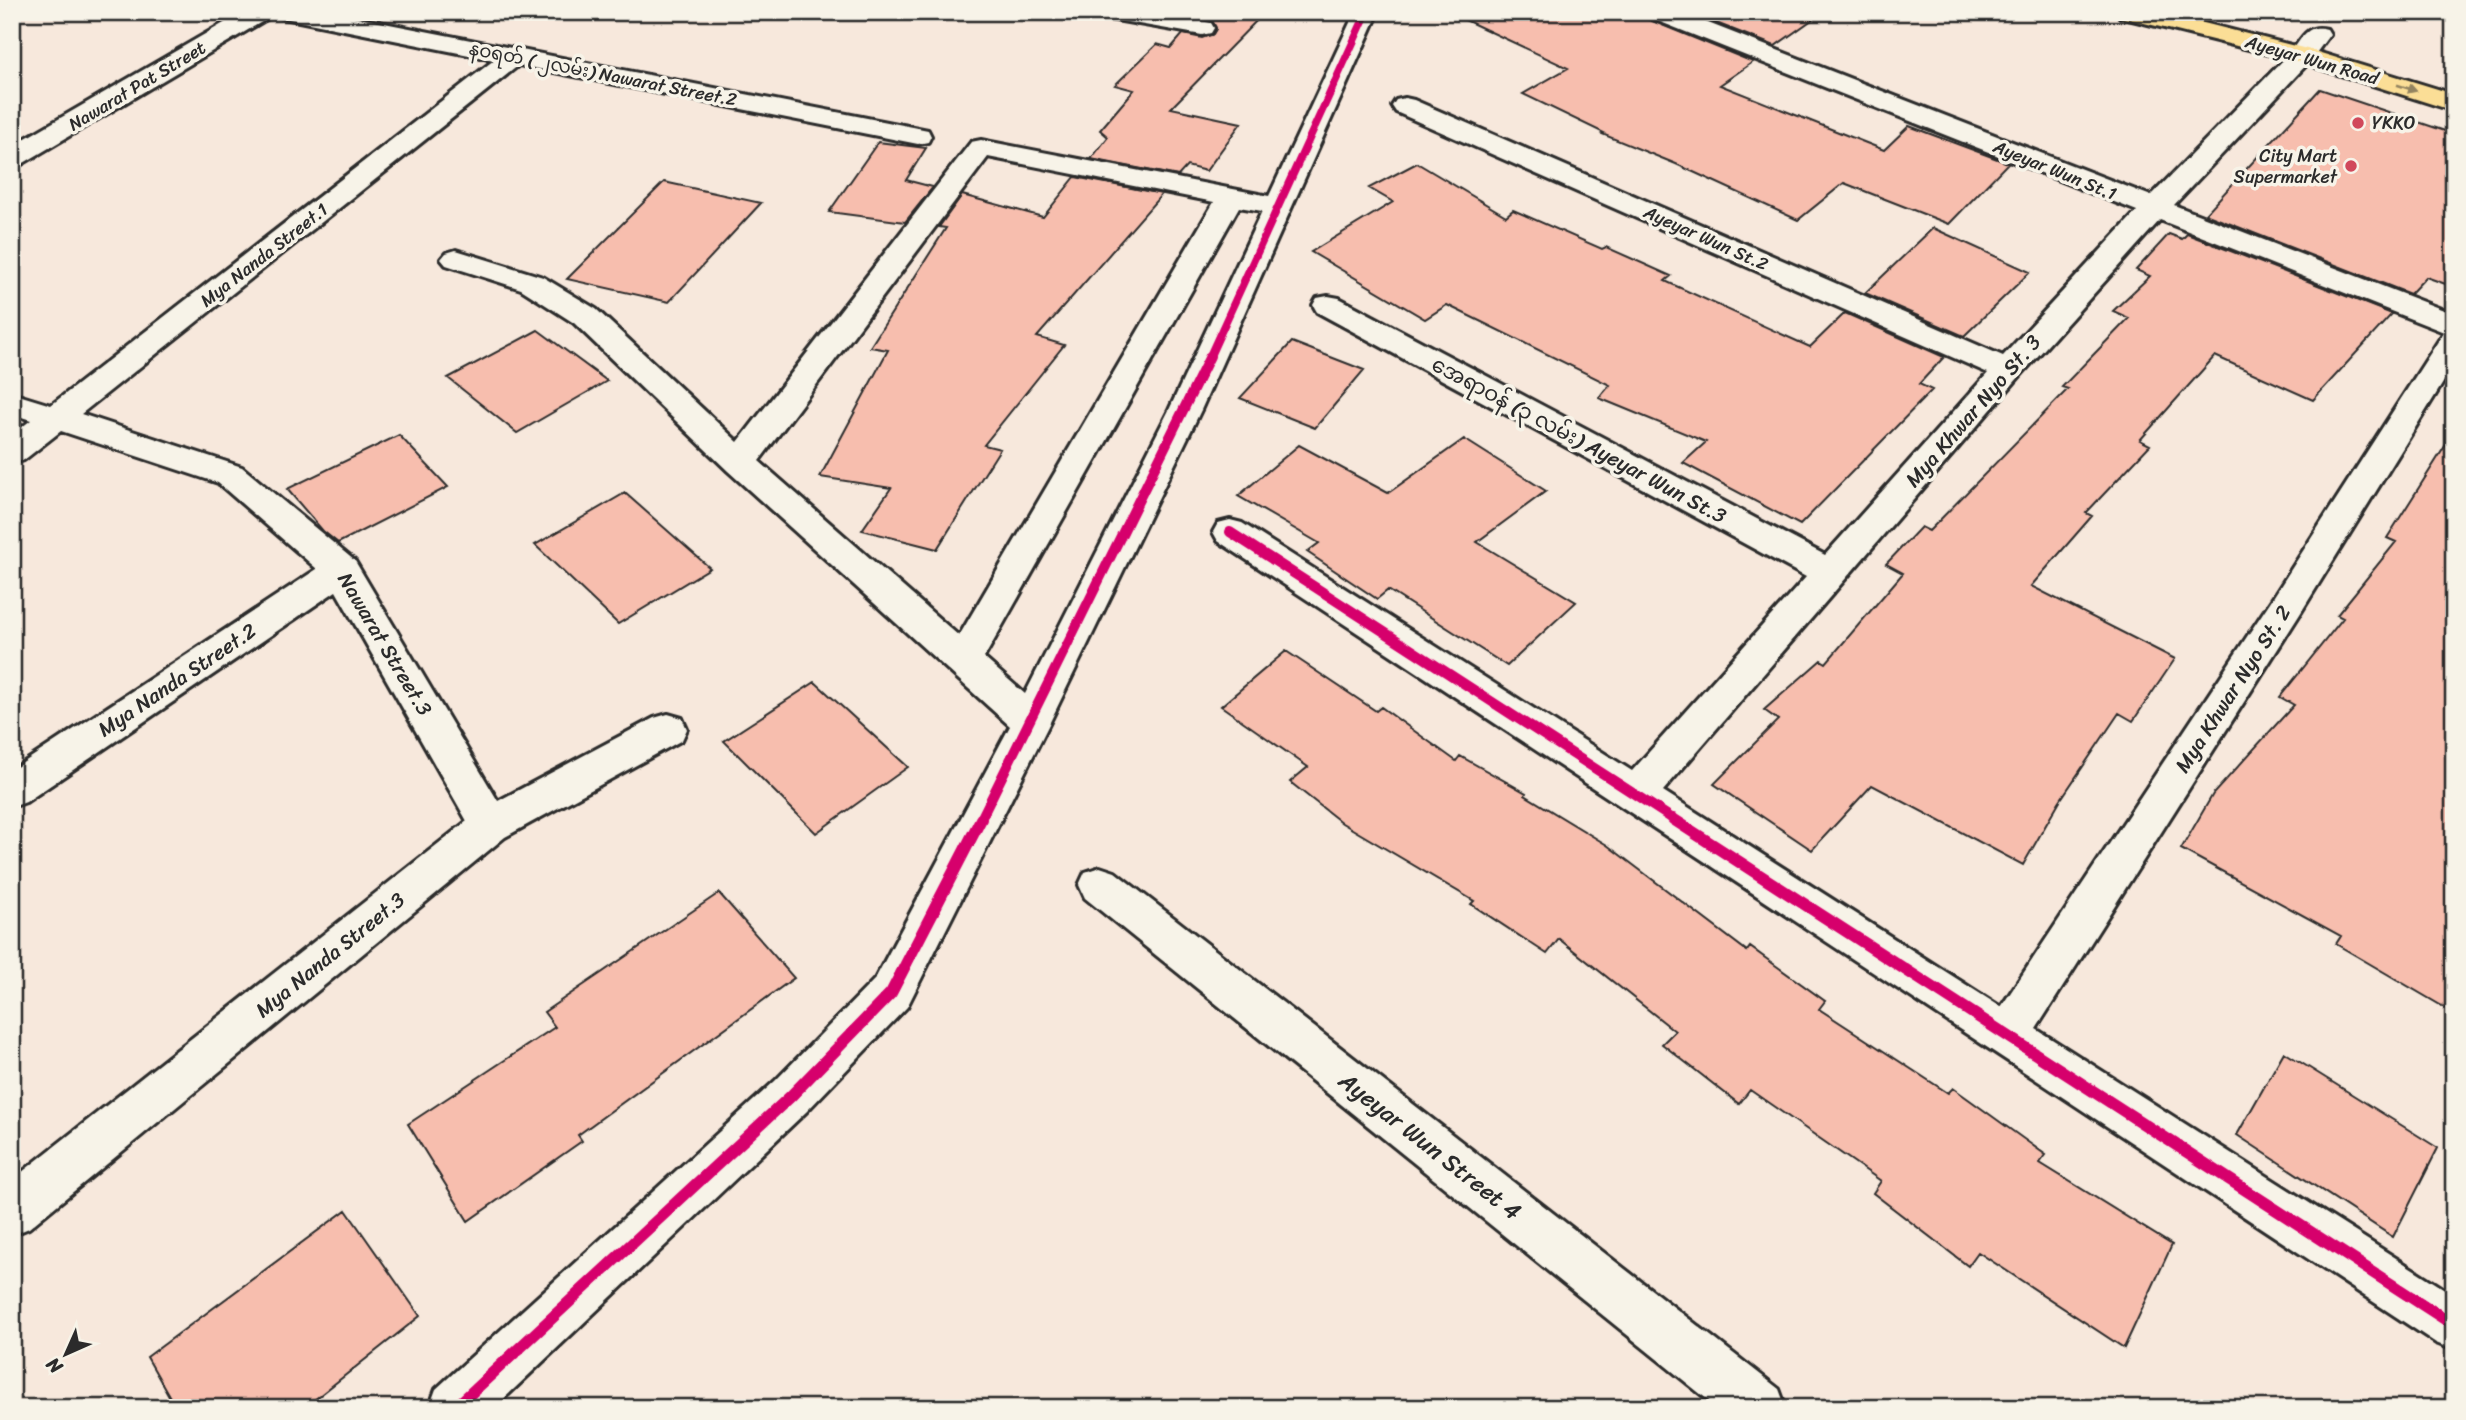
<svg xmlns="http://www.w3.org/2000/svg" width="2466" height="1420" viewBox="0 0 2466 1420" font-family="Sriracha,'Noto Sans Myanmar',sans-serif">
<rect width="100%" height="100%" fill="#f7e8dc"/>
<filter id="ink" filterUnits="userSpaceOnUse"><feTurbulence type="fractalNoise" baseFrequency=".0143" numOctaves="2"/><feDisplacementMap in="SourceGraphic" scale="14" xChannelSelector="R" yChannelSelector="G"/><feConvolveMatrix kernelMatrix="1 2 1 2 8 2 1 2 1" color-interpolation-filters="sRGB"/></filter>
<g filter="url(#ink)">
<path fill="#f7beae" stroke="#2b2b2b" stroke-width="2" d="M1202,12H1265L1171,108L1241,123L1206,171L1187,166L1178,176L1091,159L1108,137L1100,130L1134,90L1115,85L1157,44L1171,48L1183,34L1202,38L1213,34L1216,29L1213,22L1198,18Z
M1448,12H1643L1647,19L1753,62L1720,85L1884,150L1909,126L2008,163L1949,224L1844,183L1798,220L1676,164L1602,134L1604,133L1523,94L1568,68Z
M1688,12H1823L1775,46Z
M2320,89L2454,134V287L2426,277L2410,294L2205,214Z
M878,142L926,148L906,180L933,187L905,222L829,212Z
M1417,163L1506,216L1513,210L1602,249L1606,247L1671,276L1665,281L1810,347L1845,313L1944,357L1919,384L1932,390L1800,525L1683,463L1706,442L1599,398L1610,385L1447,305L1425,319L1311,252L1393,202L1369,188Z
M1075,177L1162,194L1037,337L1064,345L984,445L1000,449L937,549L862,530L891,488L820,477L888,350L870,347L946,228L939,227L962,195L1043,217Z
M664,182L761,203L669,302L567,279Z
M1933,228L2030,272L1964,336L1865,293Z
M2169,234L2182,239L2187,234L2392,314L2313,400L2215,356L2140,440L2150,445L2086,513L2092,516L2031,586L2175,659L2133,721L2119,713L2059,802L2023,865L1872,785L1812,850L1714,784L1778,720L1764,710L1821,660L1826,663L1903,573L1886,564L1921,527L1929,531L2068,389L2062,387L2129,318L2113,311L2150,276L2136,270Z
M538,330L607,381L517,433L448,378Z
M1292,342L1364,370L1315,428L1240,398Z
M2454,432V1013L2336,944L2341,936L2181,849L2213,794L2294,705L2280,697L2343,618L2337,615L2396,542L2387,538Z
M399,435L448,487L338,543L323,531L287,489Z
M1464,439L1546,491L1477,542L1576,602L1507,666L1388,590L1377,599L1307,552L1319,543L1238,496L1299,445L1388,493Z
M625,493L710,568L618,624L535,545Z
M1286,651L1376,711L1381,707L1456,761L1460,756L1526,793L1525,795L1607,845L1747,951L1750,947L1825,1001L1819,1009L1948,1093L1953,1088L2046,1155L2040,1163L2172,1245L2124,1348L1978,1252L1968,1266L1873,1193L1881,1181L1750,1090L1739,1104L1662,1044L1675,1031L1559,939L1547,954L1471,904L1474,901L1342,823L1290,782L1308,767L1221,706Z
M815,682L908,767L816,833L724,741Z
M719,893L794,978L578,1135L582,1141L468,1221L408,1124L555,1027L544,1012Z
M2284,1052L2438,1148L2393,1237L2237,1135Z
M346,1210L420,1316L304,1408H176L147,1357Z"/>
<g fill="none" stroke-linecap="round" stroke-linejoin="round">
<defs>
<path id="street" d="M243,12H273L270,17L22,164L12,166V146Z
M277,12H328L918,128L928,130L931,136L928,142L918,144L519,65L81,414L242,467L355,561L498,801L654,718L668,714L682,718L687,729L682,740L505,837L29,1228L12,1235V1180L467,821L336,591L26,802L12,807V770L317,569L218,483L61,431L24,460L12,463V435L31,420L12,414V393L51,405L494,60L289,19L280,17Z
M1098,12H1154L1211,23L1214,28L1211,33L1202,35L1110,19L1101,17Z
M1355,12H1379L1201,410L1050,722L907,1007L807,1111L494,1408H429L436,1389L775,1081L875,979L1010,726L728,471L574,323L521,289L446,265L441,259L446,253L456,250L543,277L596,309L738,442L971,142L981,140L1269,196ZM988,157L1214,202L959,636L759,461ZM1239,207L1262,211L1169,410L1025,694L984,658Z
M1645,12H1680L2151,196L2293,50C2303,36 2308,24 2327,29L2330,34L2311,60L2174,205L2454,314V365L2300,614L2036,1029L2454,1295V1350L2436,1343L1218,541L1213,532L1218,523L1230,520L1242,523L1632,771L1806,577L1317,312L1313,305L1317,298L1328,296L1339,298L1825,555L1988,373L1396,112L1392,106L1396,100L1405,98L1414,100L2003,356L2137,211L1648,17ZM2160,220L2444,332L2274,596L2001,1007L1663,791L2019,377Z
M1100,867L1115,872L1779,1389L1786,1408H1718L1085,898L1079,885L1085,872Z"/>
<path id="primary" d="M2117,12H2160L2311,50L2454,94V111L2293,60L2120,17Z"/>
</defs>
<use href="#street" stroke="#2b2b2b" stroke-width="6"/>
<use href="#primary" stroke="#2b2b2b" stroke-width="6"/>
<use href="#street" fill="#f7f3e8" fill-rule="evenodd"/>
<use href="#primary" fill="#fbde96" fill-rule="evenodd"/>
<defs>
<path id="cycleway-far2" d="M1209,358L1367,12"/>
<path id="cycleway-far1" d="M1230,532L1676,821
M980,821L1210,356"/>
<path id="cycleway" d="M1673,819L2454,1325
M455,1408L791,1096L891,993L981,819"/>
</defs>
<use href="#cycleway-far2" stroke="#f7f3e8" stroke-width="11"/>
<use href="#cycleway-far1" stroke="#f7f3e8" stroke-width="14"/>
<use href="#cycleway" stroke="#f7f3e8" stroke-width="17"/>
<use href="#cycleway-far2" stroke="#d6006c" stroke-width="8"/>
<use href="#cycleway-far1" stroke="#d6006c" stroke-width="10"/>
<use href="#cycleway" stroke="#d6006c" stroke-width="12"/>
</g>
<defs><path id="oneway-solid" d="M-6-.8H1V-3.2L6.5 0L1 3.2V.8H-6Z" transform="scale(1.75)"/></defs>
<use fill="#938460" href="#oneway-solid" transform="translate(2407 88) rotate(18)"/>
</g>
<g fill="#d1495b" stroke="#f7f3e8" stroke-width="2.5">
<circle cx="2358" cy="123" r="7"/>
<circle cx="2351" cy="166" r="7"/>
</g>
<g text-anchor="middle" stroke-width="7" stroke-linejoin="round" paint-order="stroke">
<g font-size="18" fill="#2b2b2b" stroke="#f7f3e8">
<text transform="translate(2312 60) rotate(16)" y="6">Ayeyar Wun Road</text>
<text transform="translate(603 74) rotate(11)" y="6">နဝရတ် ( ၂လမ်း) Nawarat Street.2</text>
<text transform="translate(137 86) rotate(-31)" y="6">Nawarat Pat Street</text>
<text transform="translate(2055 170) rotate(22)" y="6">Ayeyar Wun St.1</text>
<text transform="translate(1706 238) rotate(24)" y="6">Ayeyar Wun St.2</text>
<text transform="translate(264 255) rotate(-38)" y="6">Mya Nanda Street.1</text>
</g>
<g font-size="18" fill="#2b2b2b" stroke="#f7f3e8" text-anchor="start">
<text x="2372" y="129">YKKO</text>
<text x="2337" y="162" text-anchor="end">City Mart<tspan x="2337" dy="21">Supermarket</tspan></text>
</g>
<g font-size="21" fill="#2b2b2b" stroke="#f7f3e8">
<text transform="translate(1973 411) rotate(-49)" y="7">Mya Khwar Nyo St. 3</text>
<text transform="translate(1579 440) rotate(28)" y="7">အေရာဝန် (၃ လမ်း) Ayeyar Wun St.3</text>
<text transform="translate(385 644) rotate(59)" y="7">Nawarat Street.3</text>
<text transform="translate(177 680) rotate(-34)" y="7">Mya Nanda Street.2</text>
<text transform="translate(2233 689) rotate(-57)" y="7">Mya Khwar Nyo St. 2</text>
<text transform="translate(330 955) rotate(-39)" y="7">Mya Nanda Street.3</text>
</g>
<g font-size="24" fill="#2b2b2b" stroke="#f7f3e8">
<text transform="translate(1430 1146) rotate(38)" y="8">Ayeyar Wun Street 4</text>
</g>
</g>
<rect width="2466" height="1420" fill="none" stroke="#f7f3e8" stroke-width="42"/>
<rect x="21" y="21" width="2424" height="1378" fill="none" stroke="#2b2b2b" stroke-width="2.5" filter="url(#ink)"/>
<g transform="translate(66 1354) rotate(225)" stroke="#f7f3e8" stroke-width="5" paint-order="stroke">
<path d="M0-5L12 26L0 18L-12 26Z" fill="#2b2b2b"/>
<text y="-10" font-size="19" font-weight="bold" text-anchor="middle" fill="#2b2b2b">N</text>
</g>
</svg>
